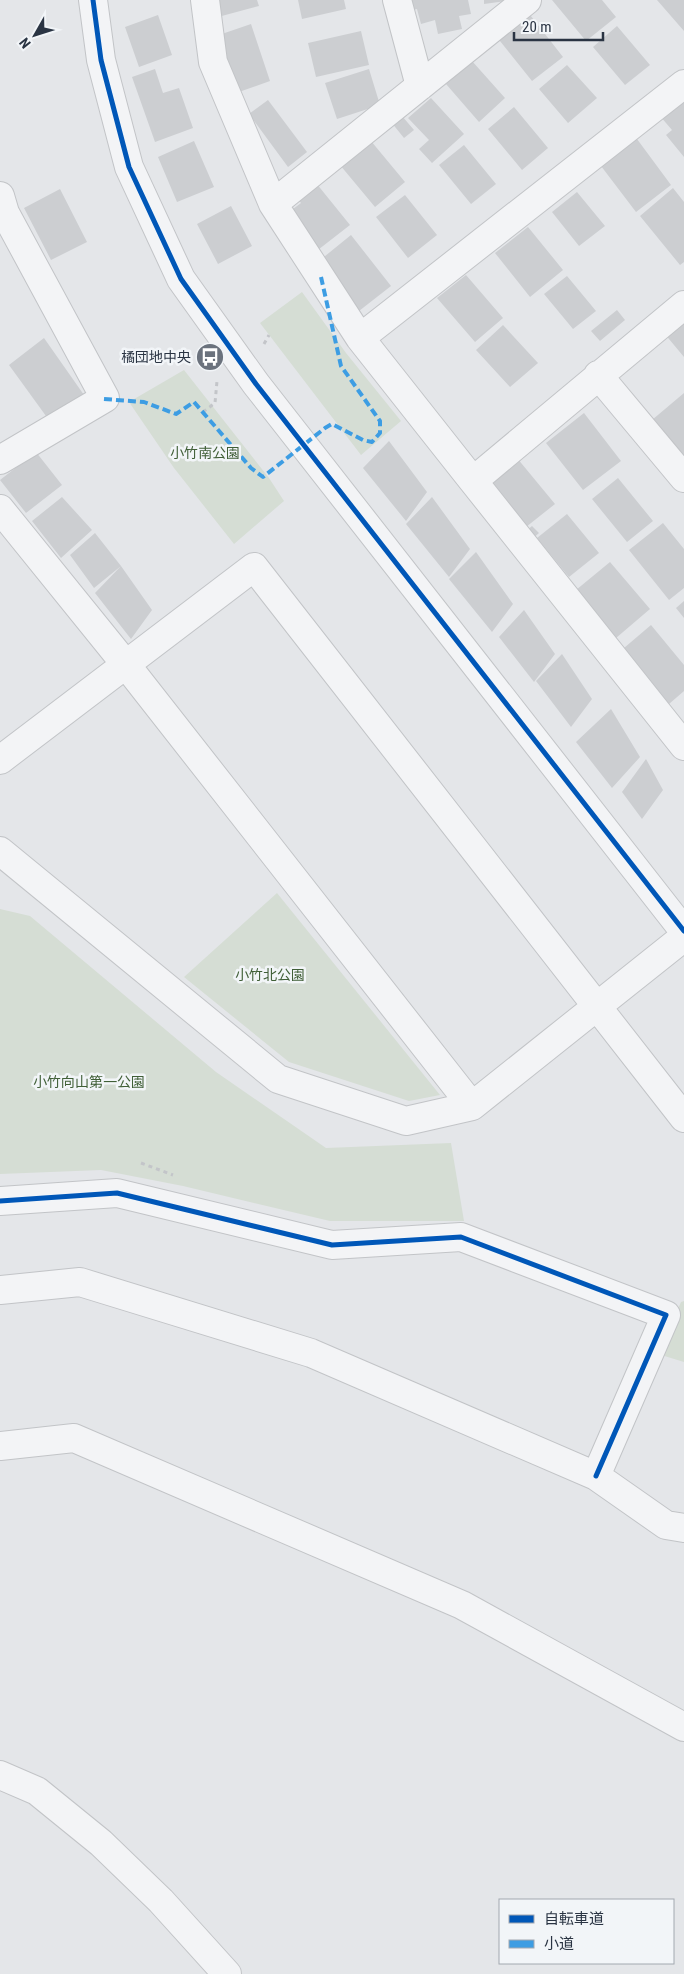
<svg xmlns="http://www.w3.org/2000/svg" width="684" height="1974" viewBox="0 0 684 1974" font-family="'Roboto Condensed','Noto Sans JP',sans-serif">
<rect width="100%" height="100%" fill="#e4e6e9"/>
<path fill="#d5ddd4" d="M302,292L346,353L401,421L361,455L260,323Z
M184,370L269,478L284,501L234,544L174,468L129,402Z
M277,893L440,1095L409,1101L289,1062L184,977Z
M0,909L30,916L216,1072L326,1148L451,1143L464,1221H330L183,1186L101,1170L0,1174Z
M684,1301V1362L658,1354L681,1302Z"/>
<path fill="#ccced1" d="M214,0H257L259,6L218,17Z
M298,0H344L346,9L302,19Z
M411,0H468L471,14L459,16L462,29L438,34L435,20L421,24L417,9L413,10Z
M484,0H506V1L484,4Z
M552,0H602L616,17L586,41Z
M657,0H684V31Z
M527,11L563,57L532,81L496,36Z
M158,15L172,55L139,67L125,27Z
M251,24L270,81L236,93L216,36Z
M617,26L650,65L625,85L593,47Z
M361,31L369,65L316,77L308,43Z
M472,61L505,98L479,122L446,84Z
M567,65L597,98L568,123L539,89Z
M155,69L163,93L179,88L193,128L155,142L132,77Z
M369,69L380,105L337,119L325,83Z
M431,98L464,134L432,163L419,149L429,140L408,118Z
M684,98V157L666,135L672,130L660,116Z
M268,100L307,152L288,167L249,114Z
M514,107L548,148L522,170L488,129Z
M396,109L414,130L404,138L387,117Z
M637,139L671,185L636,212L601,166Z
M194,141L214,187L177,202L158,157Z
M371,141L405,182L375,207L335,159Z
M464,145L496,184L471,204L439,165Z
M312,178L350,225L314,253L285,215L301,203L293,193Z
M673,188L684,202V262L680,265L640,216Z
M60,189L87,242L51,260L24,208Z
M577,192L605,226L579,246L552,212Z
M405,195L437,235L408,258L376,217Z
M231,206L252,246L218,264L197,224Z
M528,227L563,270L530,297L495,253Z
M351,235L391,286L359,311L319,261Z
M466,275L503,318L475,342L437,298Z
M567,276L596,311L573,329L544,294Z
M617,310L625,320L600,341L591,331Z
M684,316V357L664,333Z
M503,325L538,363L510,387L476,350Z
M44,338L84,395L46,416L9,365Z
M684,393V458L652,420Z
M584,413L621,461L583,490L546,443Z
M389,441L427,492L406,521L363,468Z
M36,452L62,485L26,513L0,480Z
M517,458L555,504L526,527L489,482Z
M618,478L653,521L627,542L592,499Z
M62,497L92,530L61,558L32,521Z
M432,497L470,549L449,577L406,524Z
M567,514L599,553L569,577L537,538Z
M663,523L684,549V588L669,600L629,550Z
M532,526L539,533L531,540L525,532Z
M95,533L121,566L152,610L131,639L95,593L121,566L94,588L70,555Z
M476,552L513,604L492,632L449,579Z
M610,562L650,609L616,638L576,590Z
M684,601V618L676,608Z
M524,610L555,654L534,682L499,637Z
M651,625L684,665V691L669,704L624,648Z
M562,654L592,699L571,727L536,681Z
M611,709L640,757L612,788L576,742Z
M646,759L663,790L642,819L622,792Z"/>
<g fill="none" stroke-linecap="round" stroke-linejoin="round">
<defs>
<path id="minor" d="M93,0L101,60L129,167L181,279L256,384L684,931
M205,0L213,62L273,204L360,338L473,481L684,305
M397,0L420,86
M0,196L5,213L105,398L0,460
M273,204L527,0
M360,338L684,84
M598,375L684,478
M473,481L684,746
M0,509L127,666L472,1106
M0,760L254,567L684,1118
M0,851L278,1079L406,1121L472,1106L684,937
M0,1201L117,1193L332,1245L461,1237L666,1315L596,1476
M0,1290L80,1282L311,1353L596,1476L666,1525L684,1528
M0,1446L74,1438L462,1605L684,1727
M0,1775L37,1791L101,1843L161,1901L227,1974"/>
</defs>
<use href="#minor" stroke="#c2c4c7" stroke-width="30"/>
<path stroke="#c3c5c9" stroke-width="3" stroke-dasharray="4 4" stroke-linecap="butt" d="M264,344L269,335
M203,412L215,403L217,381
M141,1163L173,1175"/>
<use href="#minor" stroke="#f3f4f6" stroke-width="28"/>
<path stroke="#3d9de3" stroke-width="4" stroke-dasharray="8 4" stroke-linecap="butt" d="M104,399L144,402L176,414L194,402L251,468L263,477L325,428L332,424L363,440L372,442L380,433V421L341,366L321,277"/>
<defs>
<path id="cycleway" d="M93,0L101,60L129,167L181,279L256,384L684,931
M0,1201L117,1193L332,1245L461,1237L666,1315L596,1476"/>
</defs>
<use href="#cycleway" stroke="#f2f5f8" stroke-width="8"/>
<use href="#cycleway" stroke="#0057b8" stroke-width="5"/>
</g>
<defs>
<symbol id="bus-disc" viewBox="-11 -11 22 22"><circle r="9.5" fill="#6b727d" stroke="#f2f5f8"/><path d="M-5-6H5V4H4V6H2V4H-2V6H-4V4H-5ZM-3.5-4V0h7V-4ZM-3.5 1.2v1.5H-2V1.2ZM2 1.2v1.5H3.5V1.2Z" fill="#fff"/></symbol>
</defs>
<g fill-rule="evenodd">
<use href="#bus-disc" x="194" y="341" width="32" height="32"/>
</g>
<g text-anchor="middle" stroke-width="5" stroke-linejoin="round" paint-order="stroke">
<g font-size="14" fill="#2a3443" stroke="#f2f5f8" text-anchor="end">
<text x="191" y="362">橘団地中央</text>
</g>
<g font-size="14" fill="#405f37" stroke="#f2f5f8">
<text x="205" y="458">小竹南公園</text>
<text x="270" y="980">小竹北公園</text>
<text x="89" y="1087">小竹向山第一公園</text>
</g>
</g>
<rect x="499" y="1899" width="175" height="65" fill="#f2f5f8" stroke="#a2a8b0"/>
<rect x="509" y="1915" width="25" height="8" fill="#0057b8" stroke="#a2a8b0"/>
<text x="544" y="1924" font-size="15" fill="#2a3443">自転車道</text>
<rect x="509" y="1940" width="25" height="8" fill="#3d9de3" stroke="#a2a8b0"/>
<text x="544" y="1949" font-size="15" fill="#2a3443">小道</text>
<g transform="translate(35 35) rotate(231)" stroke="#f2f5f8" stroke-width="4" paint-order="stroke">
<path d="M0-4L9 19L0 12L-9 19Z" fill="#2a3443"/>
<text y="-8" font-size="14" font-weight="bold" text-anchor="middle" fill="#2a3443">N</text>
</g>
<path d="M514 32v8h89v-8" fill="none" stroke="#2a3443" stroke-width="2.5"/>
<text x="522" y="32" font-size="15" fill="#2a3443" stroke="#f2f5f8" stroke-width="4" paint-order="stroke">20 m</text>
</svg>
